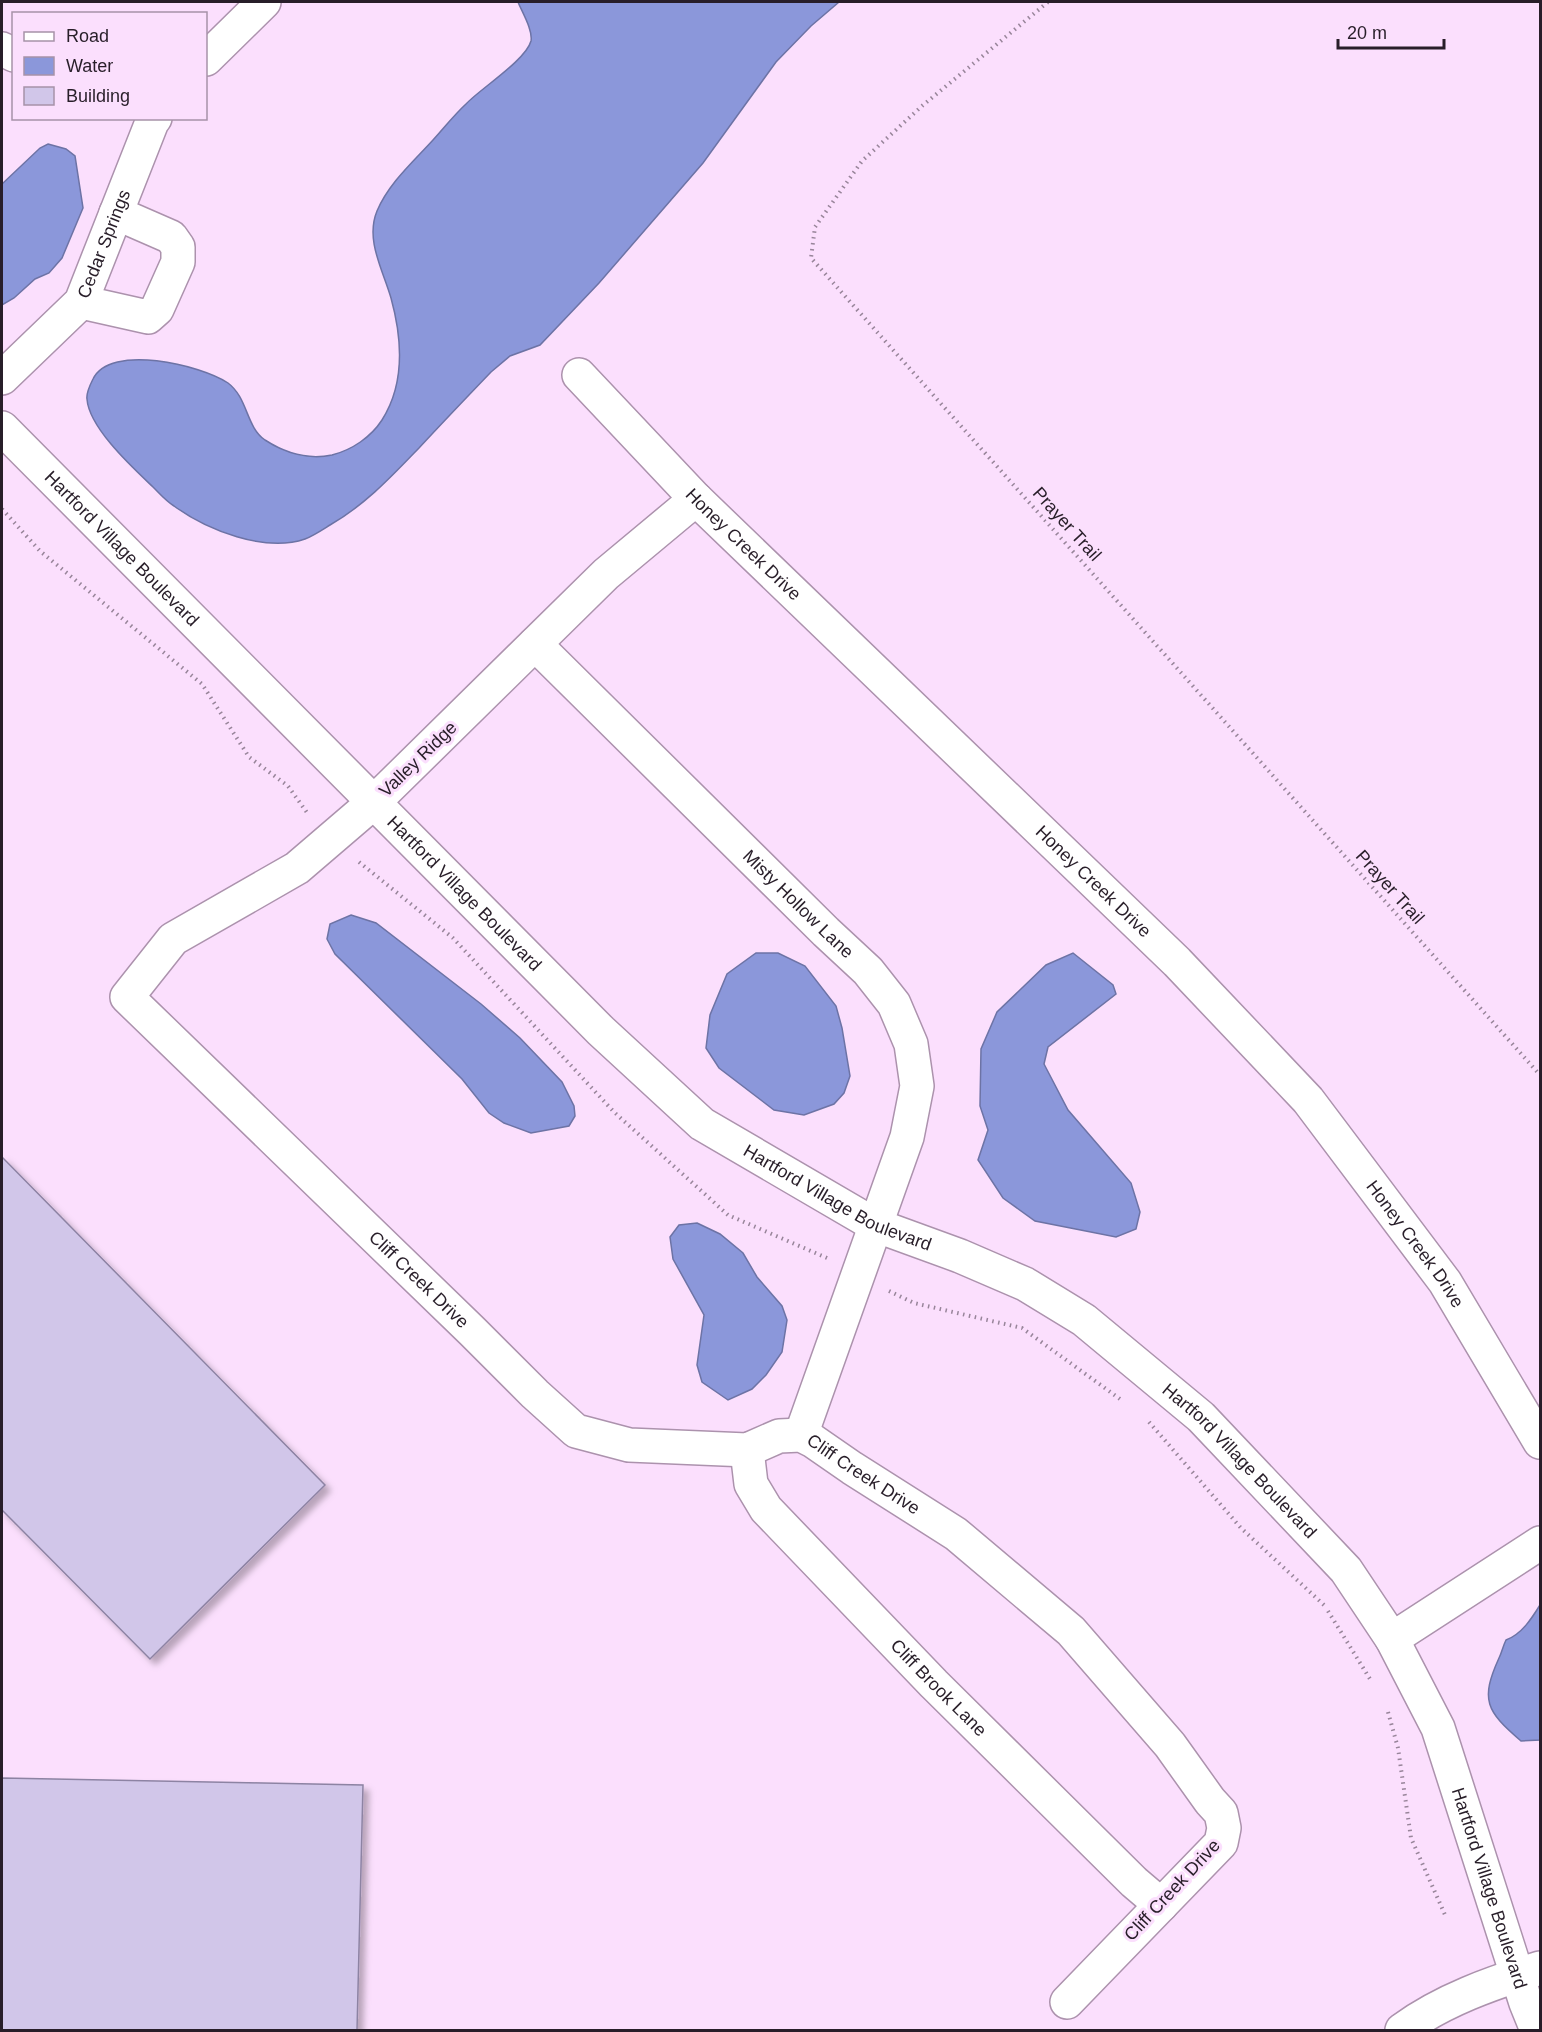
<svg xmlns="http://www.w3.org/2000/svg" width="1542" height="2032" viewBox="0 0 1542 2032" font-family="Helvetica,sans-serif">
<defs>
<filter id="shadow"><feDropShadow dx="5.5" dy="5.5" stdDeviation="3" flood-color="#0004"/></filter>
</defs>
<rect width="100%" height="100%" fill="#fbdffd"/>
<path fill="#8b97da" stroke="#6d73a5" stroke-width="1.5" d="M518,2H839L811,26L776,62L703,163L599,283L540,345L510,356L491,372C467,397 443,422 419,448C391,477 365,505 330,525C322,530 313,536 305,539C265,553 207,530 174,506C166,501 160,494 153,487C133,468 89,428 87,399C86,393 90,385 93,379C110,343 201,365 228,383C248,398 246,427 265,440C285,453 309,460 332,455C352,450 371,437 382,420C405,384 402,338 391,298C383,270 365,240 377,211C389,183 413,162 433,140C444,128 454,115 466,104C480,89 526,60 531,41C533,30 522,12 518,2Z
M48,144L66,149L75,156L83,208L62,258L49,273L35,279L14,298L2,305V184L40,148Z
M351,915L376,923L481,1004L520,1038L562,1082L574,1106L575,1116L569,1126L531,1133L504,1123L489,1113L462,1079L335,954L327,939L330,924Z
M756,953H778L805,966L836,1006L842,1028L850,1076L844,1093L834,1104L804,1115L774,1110L719,1068L706,1048L710,1015L727,974Z
M1073,953L1113,985L1116,994L1048,1047L1044,1064L1068,1110L1131,1183L1140,1212L1136,1229L1116,1237L1035,1221L1003,1198L978,1160L988,1130L980,1106L981,1049L997,1012L1046,965Z
M697,1223L720,1234L743,1253L757,1277L782,1306L787,1320L782,1352L766,1375L752,1389L728,1400L702,1382L697,1365L704,1315L673,1259L670,1237L679,1225Z
M1540,1605V1740L1521,1741C1486,1711 1480,1700 1499,1658C1502,1652 1503,1646 1506,1640C1522,1634 1532,1618 1540,1605Z"/>
<path fill="#d1c6e9" stroke="#8d83a3" stroke-width="1.5" filter="url(#shadow)" d="M2,1157L325,1485L150,1659L2,1510Z
M2,1778L363,1785L357,2030H2Z"/>
<g fill="none" stroke-linecap="round" stroke-linejoin="round">
<defs>
<g id="minor">
<path d="M2,49L14,55"/>
<path d="M206,59L264,2"/>
<path d="M81,302L148,317L157,309L178,262V247L171,237L116,213"/>
<path id="s1" d="M579,375L696,499L1177,962L1308,1100L1445,1282L1540,1442"/>
<path id="s2" d="M2,378L81,302L152,122L155,118"/>
<path id="s3" d="M2,428L601,1031L702,1124L875,1225L960,1256L1025,1284L1084,1320L1201,1417L1346,1570L1392,1639L1438,1728L1526,2003L1537,2030"/>
<path id="s4" d="M696,499L606,574L374,802L297,868L173,939L127,997L472,1331L535,1394L576,1431L629,1445L747,1450L779,1436L801,1435L813,1441L852,1468L956,1534L1071,1631L1170,1745L1210,1801L1221,1813L1224,1828L1221,1843L1067,2002"/>
<path id="s5" d="M535,644L826,932L868,971L894,1004L911,1044L917,1086L907,1137L801,1435"/>
<path id="s6" d="M747,1450L751,1484L766,1509L934,1684L1134,1882L1161,1905"/>
<path d="M1392,1639L1540,1543"/>
<path d="M1402,2030C1443,2000 1492,1983 1540,1968"/>
</g>
</defs>
<use href="#minor" stroke="#ac92ad" stroke-width="36"/>
<path stroke="#98859a" stroke-width="4" stroke-dasharray="1.5 4.5" stroke-linecap="butt" d="M1048,2L922,106L862,161L815,227L811,258L1540,1075
M2,509L40,551L202,684L249,757L288,786L308,814
M359,862L453,938L614,1112L728,1215L827,1258
M889,1291L914,1303L1022,1328L1120,1399
M1149,1422L1241,1528L1324,1605
M1328,1611L1370,1679
M1388,1712L1398,1748L1411,1838L1446,1917"/>
<use href="#minor" stroke="#fff" stroke-width="33"/>
</g>
<g text-anchor="middle" stroke-width="6" stroke-linejoin="round" paint-order="stroke">
<g font-size="18" fill="#281e29" stroke="#fbdffd">
<text dy="6" stroke="none"><textPath href="#s2" startOffset="172">Cedar Springs</textPath></text>
<text transform="translate(1067 524) rotate(48)" y="6">Prayer Trail</text>
<text dy="6" stroke="none"><textPath href="#s1" startOffset="236">Honey Creek Drive</textPath></text>
<text dy="6" stroke="none"><textPath href="#s3" startOffset="170">Hartford Village Boulevard</textPath></text>
<text transform="translate(418 759) rotate(-44)" y="6">Valley Ridge</text>
<text dy="6" stroke="none"><textPath href="#s1" startOffset="722">Honey Creek Drive</textPath></text>
<text transform="translate(1390 887) rotate(48)" y="6">Prayer Trail</text>
<text dy="6" stroke="none"><textPath href="#s3" startOffset="656">Hartford Village Boulevard</textPath></text>
<text dy="6" stroke="none"><textPath href="#s5" startOffset="370">Misty Hollow Lane</textPath></text>
<text dy="6" stroke="none"><textPath href="#s3" startOffset="1142">Hartford Village Boulevard</textPath></text>
<text dy="6" stroke="none"><textPath href="#s1" startOffset="1208">Honey Creek Drive</textPath></text>
<text dy="6" stroke="none"><textPath href="#s4" startOffset="1167">Cliff Creek Drive</textPath></text>
<text dy="6" stroke="none"><textPath href="#s3" startOffset="1628">Hartford Village Boulevard</textPath></text>
<text dy="6" stroke="none"><textPath href="#s4" startOffset="1689">Cliff Creek Drive</textPath></text>
<text dy="6" stroke="none"><textPath href="#s6" startOffset="312">Cliff Brook Lane</textPath></text>
<text dy="6" stroke="none"><textPath href="#s3" startOffset="2132">Hartford Village Boulevard</textPath></text>
<text transform="translate(1172 1890) rotate(-47)" y="6">Cliff Creek Drive</text>
</g>
</g>
<rect width="1542" height="2032" fill="none" stroke="#281e29" stroke-width="6"/>
<rect x="12" y="12" width="195" height="108" fill="#fbdffd" stroke="#a792a8" stroke-width="1.5"/>
<rect x="24" y="32" width="30" height="9" fill="#ffffff" stroke="#a792a8" stroke-width="1.5"/>
<text x="66" y="42" font-size="18" fill="#281e29">Road</text>
<rect x="24" y="57" width="30" height="18" fill="#8b97da" stroke="#a792a8" stroke-width="1.5"/>
<text x="66" y="72" font-size="18" fill="#281e29">Water</text>
<rect x="24" y="87" width="30" height="18" fill="#d1c6e9" stroke="#a792a8" stroke-width="1.5"/>
<text x="66" y="102" font-size="18" fill="#281e29">Building</text>
<path d="M1338 39v9h106v-9" fill="none" stroke="#281e29" stroke-width="3"/>
<text x="1347" y="39" font-size="18" fill="#281e29" stroke="#fbdffd" stroke-width="4.5" paint-order="stroke">20 m</text>
</svg>
